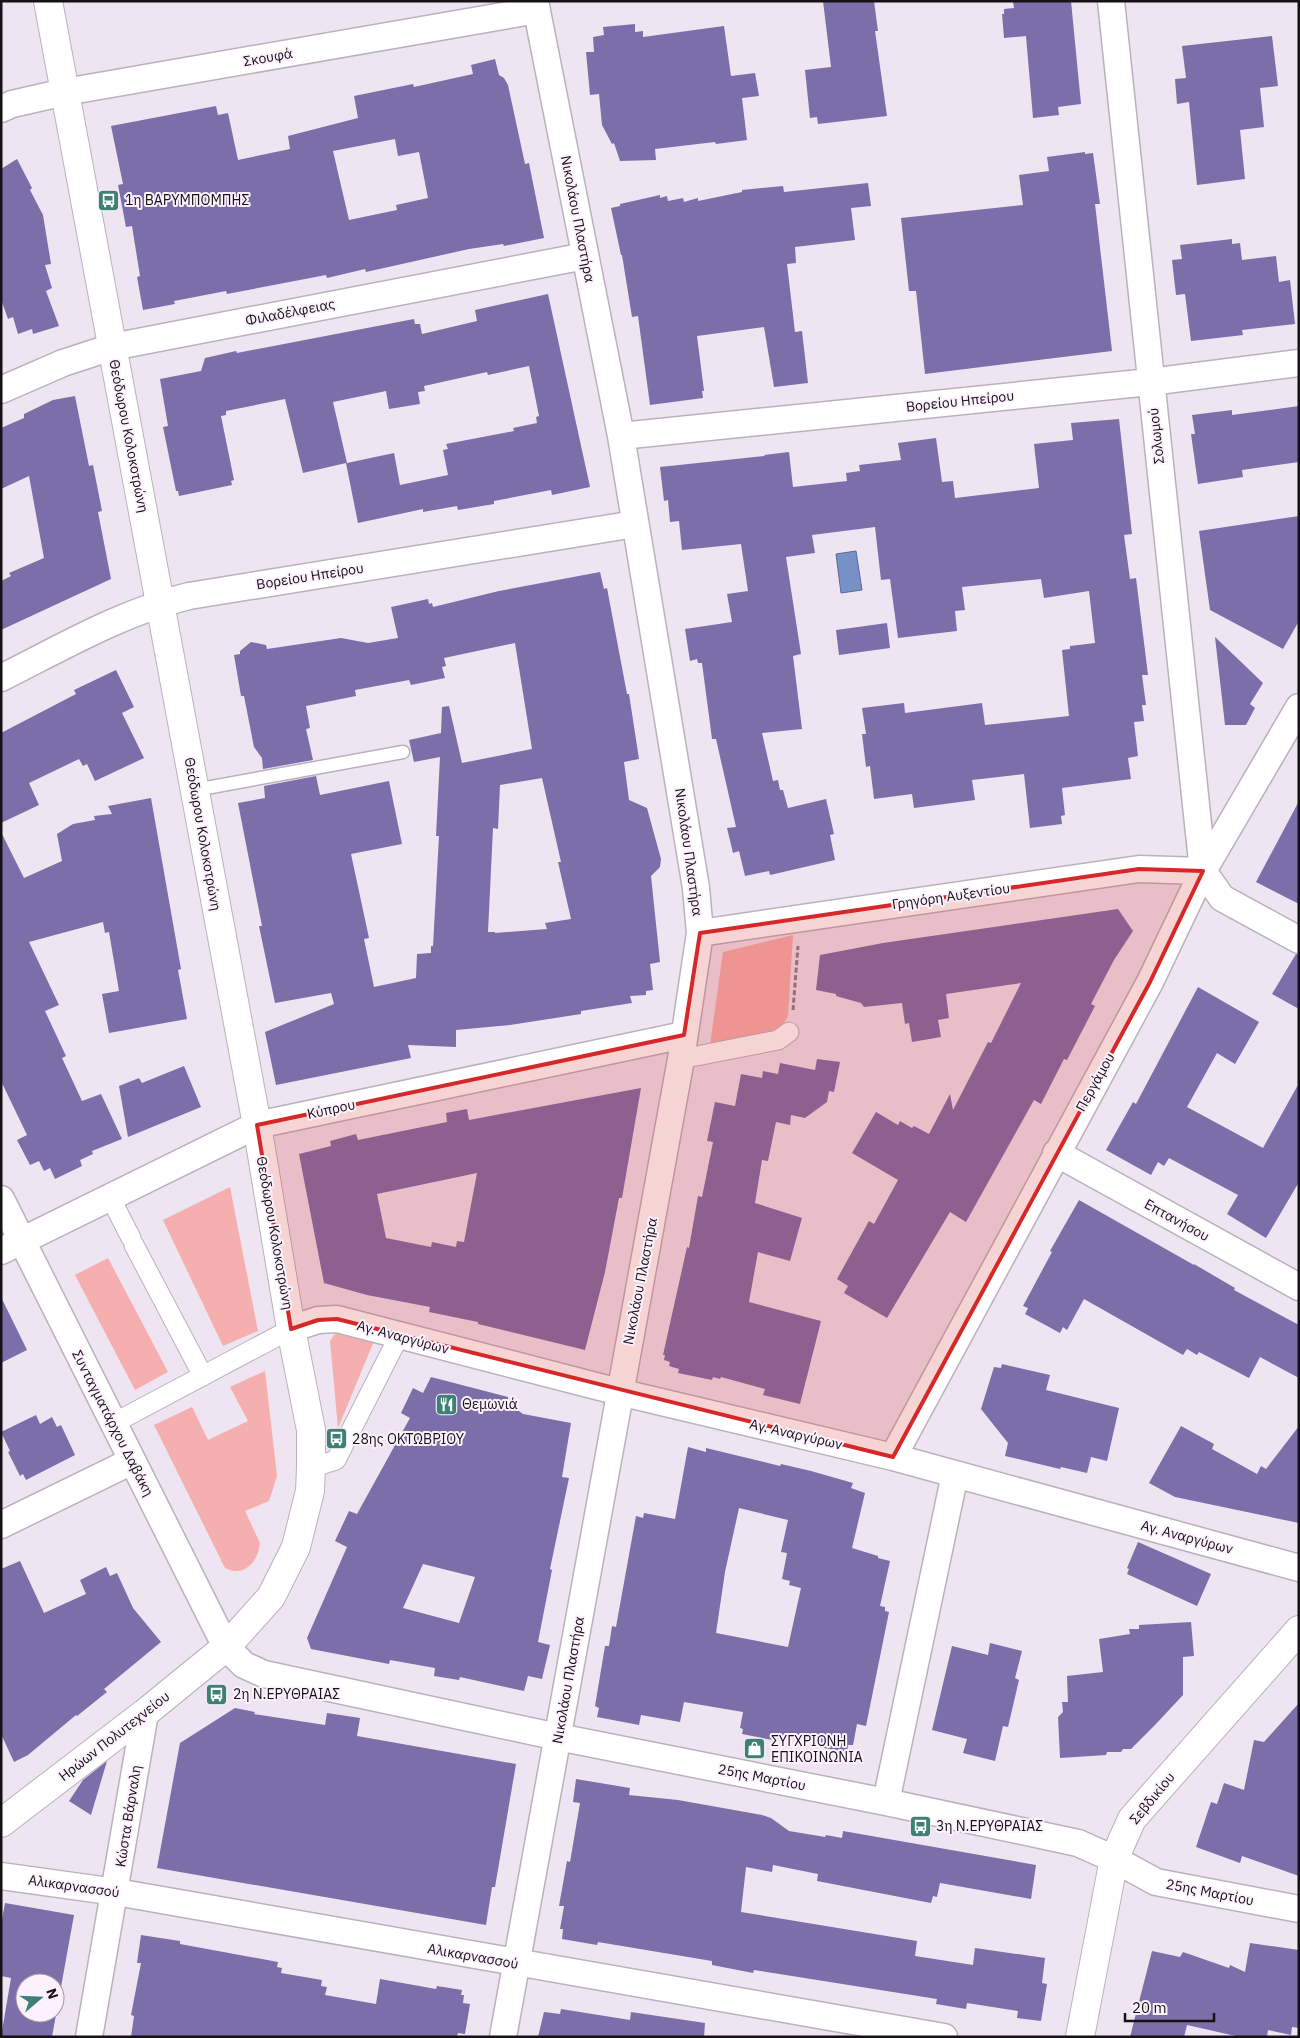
<svg xmlns="http://www.w3.org/2000/svg" width="1300" height="2038" viewBox="0 0 1300 2038" font-family="'IBM Plex Sans',sans-serif">
<rect width="100%" height="100%" fill="#efe4f1"/>
<path fill="#f4afae" d="M793,935L788,1016C778,1039 732,1041 710,1045L723,952Z
M230,1187L258,1331L223,1346L163,1220Z
M108,1258L168,1372L135,1390L75,1275Z
M341,1332L374,1341L338,1428L330,1341L334,1335Z
M265,1371L277,1476L269,1501L245,1511L260,1543C258,1562 244,1578 225,1568L154,1425L192,1407L208,1440L248,1421L230,1387Z"/>
<path fill="#7790c8" stroke="#5a6a92" d="M856,551L862,590L841,593L836,554Z"/>
<path fill="#7c6ea9" fill-rule="evenodd" d="M823,1H874L878,31H875L887,116L818,124L817,117L810,118L805,70L831,67Z
M1013,1H1071L1081,104L1058,107L1059,115L1033,118L1026,36L1004,38L1002,14H1004V9L1014,8Z
M635,24V32L643,31V37L724,26L731,76L755,73L759,96L742,98L747,140L716,144L715,142L655,149L656,160L620,161L614,143L612,144L602,125L599,94L590,95L586,52H594L593,37L604,35L603,27Z
M1272,36L1278,86L1260,88L1264,127L1240,130L1245,179L1197,185L1189,102L1177,104L1175,79L1186,78L1182,46Z
M495,59L499,75L504,78L508,85L525,164L529,163L544,238L504,246L503,244L469,249L366,272L365,269L327,278L326,275L227,294L226,291L174,301L175,304L143,310L137,277L140,276L132,226L126,227L118,185L123,184L111,126L216,106L218,115L228,113L238,160L290,149L288,136L358,118L354,96L413,84L414,87L473,74L471,65ZM395,139L398,156L419,152L428,198L396,205L397,210L349,220L333,151Z
M1085,152V154L1093,153L1100,204H1095L1112,351L925,374L916,291H909L901,218L1023,205L1019,175L1049,171L1047,157Z
M17,159L32,188L30,190L43,215L51,264L45,265L52,288L46,291L59,326L33,334L32,329L18,334L13,317L8,319L1,299V169Z
M868,183L871,206L851,208L855,240L795,247L796,263L787,264L795,332L802,331L808,383L774,387L764,327L697,336L704,391H702L703,398L650,405L638,316L632,317L622,255H621L611,208L620,206V204L660,195V198L667,196L668,201L683,198L684,202L698,198V201L742,192V190L783,186L784,192Z
M1232,239V244L1240,243L1242,260L1276,256L1279,282L1290,280L1295,324L1242,330L1243,335L1191,341L1185,294L1176,295L1172,260L1182,259L1180,245Z
M548,294L590,487L552,495L551,490L494,501V504L458,510L457,506L423,512V509L358,523L346,463L303,473L285,399L226,411V415L221,416L234,480L231,481L232,485L179,496L178,491H176L163,427L168,426L160,379L201,371L205,358L236,351L237,353L414,319L415,324H420L422,334L477,321L475,310ZM529,366L539,416L536,417L537,423L513,428L514,431L446,444L448,449L443,450L448,475L400,485L394,453L347,463L333,402L386,391L389,409L420,404L418,392L425,391L424,386L487,372L488,375Z
M75,396L89,466L93,465L102,511L98,512L111,579L1,630V581L11,576L9,573L44,558L29,476L1,489V428L24,418V414L53,400Z
M1299,406V462L1242,470L1243,477L1198,484L1191,434H1195L1192,415L1232,410V415Z
M1119,419L1132,534L1124,535L1130,579L1136,578L1148,675H1142L1146,705H1142L1144,721L1134,722L1138,756L1128,758L1131,779L1062,788L1065,815L1061,816L1062,824L1030,828L1024,774L972,780L975,800L914,808L912,794L874,799L870,766L866,767L862,734H866L862,708L904,703L905,713L982,703L985,725L1069,716L1062,650L1070,649V646L1095,643L1089,591L1044,598L1041,579L962,587L965,610L955,611L957,631L898,638L890,579L881,580L875,527L812,535L815,553L786,557L801,654L793,656L802,729L762,733L773,781L778,780L780,790H783L788,808L826,799L834,834L830,835L835,860L770,875L769,871L745,876L739,851L733,853L727,828L736,827L716,739H712L702,663H698L697,659L690,661L685,629L732,622L727,594L748,591L741,544L682,550L679,521L670,522L668,500L664,501L660,467L765,456L764,455L789,452L793,487L847,481L846,473L860,471L859,465L901,460L898,443L936,438L942,482L953,481L955,498L1039,488L1034,444L1073,440L1071,423Z
M1299,516V621L1283,649L1210,610L1199,531Z
M600,572L604,589L607,588L627,694H629L639,759L624,762L629,800L647,808L661,859L660,867L651,876L660,962L650,964L653,990L646,991V995L630,996L632,1003L581,1011V1014L510,1025L456,1030V1047L408,1045L411,1058L276,1085L265,1032L334,1004L331,993L275,1003L259,926H262L238,803L265,798L264,786L316,776L320,795L389,781L402,844L351,854L369,938L364,939L374,987L416,978L417,954L431,953V946H433L439,836H436L440,757L414,762L409,740L441,733L442,707L449,706L462,763L532,749L515,643L444,658L446,666L442,667L445,678L411,685L409,680L355,690L356,696L306,706L310,728L306,729L313,760L263,769L262,758L254,747L244,696H241L234,655L240,654V651L251,642L266,645L267,649L341,638L368,643L398,638L391,607L428,599L429,604L432,603L433,607L499,591ZM542,778L561,862H558L571,919L545,923L547,929L495,933V932H488L493,828L498,829L500,785Z
M887,623L890,648L839,655L836,630Z
M1215,637L1263,683L1250,704L1255,708L1246,725H1225Z
M116,670L134,707L122,713L144,758L95,781L87,764L83,766L79,759L29,783L39,805L1,823V733L76,694L74,690Z
M151,798L181,969L178,970L187,1019L109,1033L102,994L119,991L109,932L105,933L103,922L29,942L59,1005L45,1011L66,1056L62,1058L82,1101L101,1094L122,1139L92,1151L93,1154L80,1160L82,1166L55,1179L50,1168L44,1171L39,1161L30,1165L17,1140L27,1135L1,1081V832L24,878L62,861L57,834L73,824L95,820L94,816L112,814L108,806Z
M1299,801V904L1256,882Z
M1118,909L1133,931L1114,960L1091,1004L1095,1006L1067,1060L1064,1059L1041,1104L1034,1100L966,1222L950,1212L887,1318L844,1293L848,1286L837,1279L869,1221L874,1224L898,1180L852,1153L876,1112L898,1125L900,1121L912,1128L914,1126L929,1134L950,1094L953,1110L988,1042L991,1043L1021,983L946,994L949,1018L938,1020L941,1037L912,1042L909,1023L905,1024L902,1003L864,1007L861,1003L836,996V994L816,990L820,955L883,943Z
M1296,954L1299,955V1009L1272,994Z
M1198,987L1259,1022L1235,1064L1217,1053L1187,1107L1263,1148L1299,1083V1182L1266,1238L1227,1214L1238,1195L1169,1158L1164,1166L1158,1162L1151,1175L1106,1150L1133,1102L1136,1104Z
M817,1059L840,1062L834,1092L829,1091L827,1102L805,1118L791,1115L790,1125L776,1122L768,1161L762,1160L755,1203L802,1218L790,1261L758,1252L749,1302L821,1321L800,1404L763,1395L765,1389L721,1377L720,1379L713,1377L712,1380L678,1373L679,1369L669,1366L670,1362L664,1360L665,1355H663L687,1247L689,1248L698,1196L702,1197L713,1142L707,1141L715,1102L735,1106L741,1074L762,1078L763,1071L778,1074L780,1063L815,1070Z
M184,1066L201,1107L128,1137L119,1086L139,1078L142,1083Z
M641,1088L622,1198H619L605,1272L585,1350L478,1324V1322L429,1312L430,1307L367,1295L324,1283L299,1154L331,1146L330,1141L356,1134L358,1140L447,1122L446,1113L467,1109L469,1120ZM477,1173L464,1242L457,1241L456,1247L432,1242L431,1247L386,1238L377,1194Z
M1079,1200L1194,1265V1264L1235,1288L1234,1290L1299,1325V1378L1260,1357L1249,1378L1199,1352L1197,1355L1187,1349L1183,1355L1084,1299L1067,1330L1063,1327L1060,1333L1025,1314L1028,1308L1023,1306L1052,1252L1050,1251Z
M1,1297L27,1350L1,1363Z
M1002,1364L1050,1375L1046,1390L1119,1408L1107,1461L1091,1457L1087,1473L1061,1467L1060,1469L1005,1456L1008,1443L981,1409L994,1367L1001,1368Z
M431,1377L508,1397V1403L523,1414L571,1423L562,1477L569,1478L550,1569L552,1570L538,1642L550,1645L542,1679L528,1676L524,1691L460,1677L459,1680L434,1676L435,1668L390,1660L389,1664L311,1649L307,1638L347,1547L335,1541L349,1511L357,1514L410,1418L401,1413L413,1388L423,1393ZM423,1564L475,1577L459,1623L403,1608Z
M36,1415L40,1424L52,1417L57,1427L61,1425L75,1455L26,1480L23,1474L20,1476L8,1452L10,1451L1,1432Z
M1181,1426L1214,1444L1212,1449L1257,1474L1261,1466L1266,1469L1299,1426V1523L1175,1497L1149,1483Z
M688,1447L706,1452V1448L780,1466L781,1464L811,1471L853,1483L851,1488L865,1493L852,1548L878,1556V1558L890,1561L880,1606L885,1607V1611L889,1612L866,1726L857,1724L853,1745H848L847,1752L824,1748L825,1743L779,1736L778,1741L742,1734L743,1729L740,1728L743,1712L684,1702L680,1722L641,1715L639,1725L597,1717L599,1708L595,1706L605,1646H609L612,1626L616,1627L636,1516L643,1518L644,1513L675,1519ZM739,1508L788,1520L781,1552L787,1553L782,1579L790,1581L789,1585L801,1588L788,1647L716,1633L725,1572Z
M1138,1542L1211,1574L1197,1606L1127,1574L1129,1569L1127,1568Z
M20,1561L44,1613L86,1594L80,1580L106,1567L110,1576L117,1573L133,1608L161,1642L104,1689L107,1692L77,1716L76,1715L28,1755L14,1762L1,1734V1569Z
M1191,1622L1194,1656L1183,1657V1695L1155,1725L1131,1749H1123L1121,1752H1107L1106,1755L1060,1758L1058,1717L1063,1712L1062,1702H1068L1067,1676L1103,1672L1099,1639L1130,1634L1129,1629H1139V1625Z
M990,1643L1022,1651L1015,1678L1019,1680L1008,1727L1003,1726L995,1761L963,1753L967,1739L932,1730L952,1646L988,1655Z
M1299,1703V1876L1242,1856L1240,1863L1196,1847L1211,1802L1217,1804L1224,1783L1244,1790L1254,1740L1264,1742Z
M235,1708L255,1712L254,1714L325,1725L327,1713L360,1718L357,1736L516,1764L495,1887H492L486,1925L157,1868L180,1743Z
M107,1761L91,1815L69,1801L83,1780Z
M576,1779L630,1788L629,1795L678,1800L762,1815L771,1818L789,1831L825,1837L826,1835L842,1838L843,1831L1036,1865L1031,1899L940,1883L937,1897L933,1896L931,1903L817,1881L818,1874L773,1865L772,1872L746,1867L741,1912L917,1941L915,1956L973,1965L975,1948L1045,1958L1042,1983L1047,1984L1041,2021L1017,2018L1018,2011L967,2003L966,2009L936,2004L937,1999L754,1970L753,1973L712,1965V1961L598,1942L597,1945L562,1939L563,1929H560L564,1906H559L567,1861L570,1862L580,1803L573,1802Z
M5,1903L74,1915L52,2037H1L11,1978L1,1976V1925ZM25,1983H55V2013H25Z
M141,1935L180,1941V1944L278,1962L277,1967L282,1968L281,1973L322,1980L321,1986L327,1987L325,1995L376,2004L380,1979L436,1989L437,1986L462,1990L461,1995H464L463,2003L470,2004L465,2034L458,2033L457,2037H131L134,2016L131,2015L141,1963H137Z
M1250,1943L1299,1950V2028L1292,2027L1291,2035L1268,2030L1267,2037H1240L1187,2025L1184,2037H1130L1152,1951L1180,1957L1183,1952L1229,1968L1230,1965L1245,1972Z
M561,2009L630,2020L631,2012L705,2023L704,2037H538L544,2012L560,2014Z"/>
<g fill="none" stroke-linecap="round" stroke-linejoin="round">
<defs>
<path id="service" d="M195,790L403,752"/>
<path id="pedestrian" d="M681,1059L778,1040L789,1032
M110,1197L131,1238
M134,1245L203,1376
M114,1423L291,1329
M311,1468L336,1460L399,1336"/>
<path id="minor" d="M1111,1L1203,871L1222,898L1299,940
M1,109L12,104L65,92L537,10
M1,390L63,363L112,347L585,256
M621,436L1150,382L1299,363
M1,678C63,647 122,612 189,596L635,524
M700,933L1139,869L1203,871
M1056,1153L1299,1287
M1,1199L226,1647L244,1665L264,1674L558,1737L886,1802L1078,1843L1114,1859L1156,1882L1299,1909
M1,1251L257,1125L684,1035
M291,1329L318,1320L337,1319L619,1392L893,1457L1299,1568
M893,1457L1150,982L1203,871L1299,707
M1,1525L132,1461
M886,1802L955,1474
M1,1876L116,1892L944,2037
M89,2037L145,1713
M503,2037L681,1059L700,933L696,888L621,436L535,1"/>
<path id="tertiary" d="M1,1823L145,1713L226,1647L271,1597L296,1547L310,1491L311,1468V1430L291,1329L257,1125L48,1
M1080,2037L1114,1859L1132,1819L1299,1630"/>
</defs>
<use href="#service" stroke="#bbb1bd" stroke-width="15"/>
<use href="#pedestrian" stroke="#bbb1bd" stroke-width="21"/>
<use href="#minor" stroke="#bbb1bd" stroke-width="29"/>
<use href="#tertiary" stroke="#bbb1bd" stroke-width="30"/>
<path stroke="#88818a" stroke-width="3" stroke-dasharray="5 2.5" stroke-linecap="butt" d="M793,1010L798,946"/>
<use href="#service" stroke="#fff" stroke-width="12"/>
<use href="#pedestrian" stroke="#fff" stroke-width="19"/>
<use href="#minor" stroke="#fff" stroke-width="26"/>
<use href="#tertiary" stroke="#fff" stroke-width="28"/>
</g>
<path fill="#d62828" fill-opacity="0.2" stroke="#d62828" stroke-width="4" stroke-linejoin="round" d="M1139,869L1203,871L1150,982L893,1457L337,1319L318,1320L291,1329L257,1125L684,1035L700,933Z"/>
<defs>
<symbol id="bus-square" viewBox="-11 -11 22 22"><rect x="-9" y="-9" width="18" height="18" rx="4" fill="#3d8174" stroke="#fdf1fe"/><path d="M-5-6H5V4H4V6H2V4H-2V6H-4V4H-5ZM-3.5-4V0h7V-4ZM-3.5 1.2v1.5H-2V1.2ZM2 1.2v1.5H3.5V1.2Z" fill="#fff"/></symbol>
<symbol id="restaurant-square" viewBox="-11 -11 22 22"><rect x="-9" y="-9" width="18" height="18" rx="4" fill="#3d8174" stroke="#fdf1fe"/><path d="M-5-6h1v4h1v-4h1v4h1v-4h1v5L-1.5 .5V6h-2V.5L-5-1ZM5-6V6H3V1.5H1.5Q1.5-4 5-6Z" fill="#fff"/></symbol>
<symbol id="shop-square" viewBox="-11 -11 22 22"><rect x="-9" y="-9" width="18" height="18" rx="4" fill="#3d8174" stroke="#fdf1fe"/><path d="M-5-2.5h2.3a2.7 3.5 0 0 1 5.4 0H5L5.5 6h-11ZM-1.5-2.5h3a1.5 2.3 0 0 0-3 0Z" fill="#fff"/></symbol>
</defs>
<g fill-rule="evenodd">
<use href="#bus-square" x="96" y="188" width="25" height="25"/>
<use href="#restaurant-square" x="434" y="1392" width="25" height="25"/>
<use href="#bus-square" x="324" y="1426" width="25" height="25"/>
<use href="#bus-square" x="204" y="1682" width="25" height="25"/>
<use href="#shop-square" x="742" y="1736" width="25" height="25"/>
<use href="#bus-square" x="908" y="1814" width="25" height="25"/>
</g>
<g text-anchor="middle" stroke-width="4" stroke-linejoin="round" paint-order="stroke">
<g font-size="14" fill="#151115" stroke="#fdf1fe">
<text transform="translate(268 57) rotate(-10)" y="5">Σκουφά</text>
<text transform="translate(578 219) rotate(79)" y="5">Νικολάου Πλαστήρα</text>
<text transform="translate(290 312) rotate(-11)" y="5">Φιλαδέλφειας</text>
<text transform="translate(960 401) rotate(-6)" y="5">Βορείου Ηπείρου</text>
<text transform="translate(129 436) rotate(79)" y="5">Θεόδωρου Κολοκοτρώνη</text>
<text transform="translate(1156 436) rotate(-96)" y="5">Σολωμού</text>
<text transform="translate(310 576) rotate(-9)" y="5">Βορείου Ηπείρου</text>
<text transform="translate(203 834) rotate(80)" y="5">Θεόδωρου Κολοκοτρώνη</text>
<text transform="translate(689 852) rotate(82)" y="5">Νικολάου Πλαστήρα</text>
<text transform="translate(951 896) rotate(-8)" y="5">Γρηγόρη Αυξεντίου</text>
<text transform="translate(1095 1082) rotate(-61)" y="5">Περγάμου</text>
<text transform="translate(331 1109) rotate(-12)" y="5">Κύπρου</text>
<text transform="translate(1177 1220) rotate(29)" y="5">Επτανήσου</text>
<text transform="translate(275 1233) rotate(80)" y="5">Θεόδωρου Κολοκοτρώνη</text>
<text transform="translate(640 1281) rotate(-79)" y="5">Νικολάου Πλαστήρα</text>
<text transform="translate(403 1337) rotate(15)" y="5">Αγ. Αναργύρων</text>
<text transform="translate(113 1423) rotate(63)" y="5">Συνταγματάρχου Δαβάκη</text>
<text transform="translate(796 1434) rotate(13)" y="5">Αγ. Αναργύρων</text>
<text transform="translate(1187 1537) rotate(15)" y="5">Αγ. Αναργύρων</text>
<text transform="translate(568 1680) rotate(-80)" y="5">Νικολάου Πλαστήρα</text>
<text transform="translate(114 1736) rotate(-38)" y="5">Ηρώων Πολυτεχνείου</text>
<text transform="translate(762 1777) rotate(11)" y="5">25ης Μαρτίου</text>
<text transform="translate(1152 1798) rotate(-51)" y="5">Σεβδικίου</text>
<text transform="translate(128 1816) rotate(-81)" y="5">Κώστα Βάρναλη</text>
<text transform="translate(74 1886) rotate(8)" y="5">Αλικαρνασσού</text>
<text transform="translate(1210 1892) rotate(11)" y="5">25ης Μαρτίου</text>
<text transform="translate(473 1956) rotate(10)" y="5">Αλικαρνασσού</text>
</g>
<g font-size="14" fill="#151115" stroke="#fdf1fe" text-anchor="start">
<text x="125" y="205">1η ΒΑΡΥΜΠΟΜΠΗΣ</text>
<text x="462" y="1409">Θεμωνιά</text>
<text x="352" y="1444">28ης ΟΚΤΩΒΡΙΟΥ</text>
<text x="233" y="1699">2η Ν.ΕΡΥΘΡΑΙΑΣ</text>
<text x="771" y="1746">ΣΥΓΧΡΙΟΝΗ<tspan x="771" dy="16">ΕΠΙΚΟΙΝΩΝΙΑ</tspan></text>
<text x="936" y="1831">3η Ν.ΕΡΥΘΡΑΙΑΣ</text>
</g>
</g>
<rect width="1300" height="2038" fill="none" stroke="#151115" stroke-width="5"/>
<g transform="translate(40 1998) rotate(71)"><circle r="24" fill="#fdf1fe" stroke="#a097a1"/>
<path d="M0-4L9 19L0 12L-9 19Z" fill="#3d8174"/>
<text y="-8" font-size="14" font-weight="bold" text-anchor="middle" fill="#151115">N</text>
</g>
<path d="M1125 2013v8h89v-8" fill="none" stroke="#151115" stroke-width="2.5"/>
<text x="1132" y="2013" font-size="15" fill="#151115" stroke="#fdf1fe" stroke-width="4" paint-order="stroke">20 m</text>
</svg>
